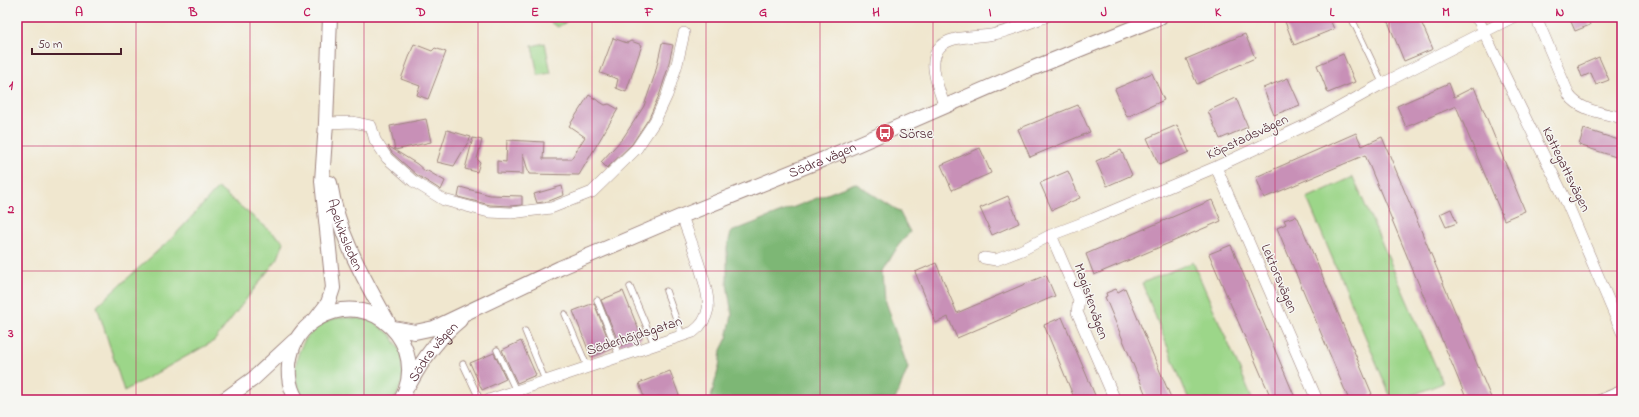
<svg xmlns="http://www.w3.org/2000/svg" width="1639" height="417" viewBox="0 0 1639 417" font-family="'Indie Flower',sans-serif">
<rect width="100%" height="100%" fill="#f6f6f2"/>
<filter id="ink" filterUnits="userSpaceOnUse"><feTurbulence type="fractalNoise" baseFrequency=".025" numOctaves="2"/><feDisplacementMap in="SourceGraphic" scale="8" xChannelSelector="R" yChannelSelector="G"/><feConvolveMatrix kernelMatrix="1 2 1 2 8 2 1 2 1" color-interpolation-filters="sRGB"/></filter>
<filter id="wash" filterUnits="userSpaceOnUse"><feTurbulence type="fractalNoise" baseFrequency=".012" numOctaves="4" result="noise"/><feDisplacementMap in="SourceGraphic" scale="16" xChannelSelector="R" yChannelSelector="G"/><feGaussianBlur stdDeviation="0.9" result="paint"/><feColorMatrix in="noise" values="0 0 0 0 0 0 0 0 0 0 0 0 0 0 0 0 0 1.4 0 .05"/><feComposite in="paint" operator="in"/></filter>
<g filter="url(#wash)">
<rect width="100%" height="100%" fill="#f0e7cf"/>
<path fill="#9cd689" stroke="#737a5a" d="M548,17H568L566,22L558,27L551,23Z
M545,43L551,73L538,75L532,46Z
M1353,177L1443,383L1400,400H1392L1307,198Z
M218,188L284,242L278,258L214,341L124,391L97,306L174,236Z
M1193,262L1253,400H1189L1142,283Z
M344,317L371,320L391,335L401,352L403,379L395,400H305L303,398C301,394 299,389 297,384C291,363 302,336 320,325C328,320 335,318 344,317Z"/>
<path fill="#7db775" stroke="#646b50" d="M855,183L899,211L910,232L898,246L883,271L885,302L908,368L895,400H710L719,367L721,350L727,338L732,315L727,284V248L731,232Z"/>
<g id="blocks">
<path fill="#c890b7" d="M1289,17H1329L1334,29L1294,45L1284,19Z
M1386,17H1419L1433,49L1404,61Z
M1569,17H1586L1590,25L1575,31Z
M1245,34L1255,58L1197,84L1186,59Z
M613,38L627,43L631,41L642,45L626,92L616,88L618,79L600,73Z
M662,43L673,45L667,71L660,93L649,118L632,144L607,168L601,162L623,138L644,106L655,74Z
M414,44L432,51L435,48L446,52L428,99L417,95L420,86L401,79Z
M1343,54L1355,82L1328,93L1317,65Z
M1599,57L1609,80L1596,85L1591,73L1582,77L1578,66Z
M1152,73L1164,100L1127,117L1115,89Z
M1288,78L1300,105L1274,115L1263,88Z
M1449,83L1454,97L1474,87L1525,211L1504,220L1456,106L1406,127L1397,106Z
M589,95L605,105L609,104L618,109L579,175L529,174L523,154V174L497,173V161L506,162L507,140L544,142L543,159H571L585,137L569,126Z
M1236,98L1248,127L1220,139L1208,111Z
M1078,105L1090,132L1030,157L1018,129Z
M426,119L431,142L395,150L390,126Z
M1177,125L1189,152L1159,165L1147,138Z
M1584,129L1622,141V159L1579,145Z
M447,130L471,137L454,166L437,162Z
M1356,133L1362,146L1382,137L1492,400H1467L1365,155L1264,198L1256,177Z
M473,138L482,140L477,159L480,162L477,172L465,169Z
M388,146L417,164L426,172V170L445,181L441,190L417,175L392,153Z
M980,148L991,173L952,190L941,165Z
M1121,150L1132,175L1107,186L1096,161Z
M1068,171L1080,198L1052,210L1040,183Z
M562,186L564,195L549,201L537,203L534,194Z
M460,187L490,195L522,196V205L511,206L490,205L458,197Z
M1008,196L1019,223L992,235L980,208Z
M1212,200L1221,221L1094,275L1086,254Z
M1451,209L1457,223L1446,227L1440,214Z
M1296,216L1297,218H1298L1372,394L1370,395L1371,398L1365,400H1349L1277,228L1286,224L1284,220Z
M1231,245L1296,400H1272L1209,254Z
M936,263L957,313L1046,275L1055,296L957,338L948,317L936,323L915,272Z
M1125,288L1172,400H1148L1105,297L1107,296L1106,293L1116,289L1118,292Z
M623,291L642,338L620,346L601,300Z
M594,303L612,349L591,357L573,311Z
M1062,317L1097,400H1075L1044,325Z
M521,341L536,375L517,383L502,350Z
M494,353L506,379L482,390L470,363Z
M670,371L680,398L674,400H645L639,383Z"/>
</g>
</g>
<g filter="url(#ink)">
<use href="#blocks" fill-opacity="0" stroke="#9d837d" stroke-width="1"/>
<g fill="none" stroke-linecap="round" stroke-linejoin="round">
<defs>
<path id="service" d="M1351,17L1383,84
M630,287L654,344
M666,291L682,335
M597,300L619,356
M565,314L587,366
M525,331L545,380
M497,350L516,391
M463,364L480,400
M1594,400L1622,388"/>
<path id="minor" d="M1475,17L1479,21L1497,60L1567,203L1622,332
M1536,17L1569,95C1580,111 1604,113 1622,118
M945,107C937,85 920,47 955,39C968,36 982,37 995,34C1012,30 1029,23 1045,17
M326,123L353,122L371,126L375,140L387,158L413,181L444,200L489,212L511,213L551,208L592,192L637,148L655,121L667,95L677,64L684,33
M1216,167L1317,400
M1051,235L1079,300L1077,312L1115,400
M984,258L996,260L1022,250L1051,235L1093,219L1216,167L1315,121L1378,86L1513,17
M489,400L693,332C701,326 706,320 708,309C711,291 689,237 682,216"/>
<g id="tertiary">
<path id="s1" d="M330,183C338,234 363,277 388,322"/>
<path d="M315,320L328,303L333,288L322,181L326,123L330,17"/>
<path id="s2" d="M393,328L415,332L434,328L560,268L682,216L824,159L1031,69L1160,17"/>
<path id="s3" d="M410,383C423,359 439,337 460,320"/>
<path d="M224,400L253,379L294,341"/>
<path d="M297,400C287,385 287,366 292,350C296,337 306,325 319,318C372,287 431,346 401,400"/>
</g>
</defs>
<use href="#service" stroke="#9d837d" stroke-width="7"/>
<use href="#minor" stroke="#9d837d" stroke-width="12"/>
<use href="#tertiary" stroke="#9d837d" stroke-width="16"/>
<use href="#service" stroke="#fff" stroke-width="5.5"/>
<use href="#minor" stroke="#fff" stroke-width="11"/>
<use href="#tertiary" stroke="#fff" stroke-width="14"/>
</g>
</g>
<path fill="none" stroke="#c2185b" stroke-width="1" stroke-opacity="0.55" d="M136,17V400M250,17V400M364,17V400M478,17V400M592,17V400M706,17V400M820,17V400M933,17V400M1047,17V400M1161,17V400M1275,17V400M1389,17V400M1503,17V400M17,146H1622M17,271H1622"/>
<defs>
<symbol id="bus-disc" viewBox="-11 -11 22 22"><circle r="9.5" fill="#d1495b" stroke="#f6f6f2"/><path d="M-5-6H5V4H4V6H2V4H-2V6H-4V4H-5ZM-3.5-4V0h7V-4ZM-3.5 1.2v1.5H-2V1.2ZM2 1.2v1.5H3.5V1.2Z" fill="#fff"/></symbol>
</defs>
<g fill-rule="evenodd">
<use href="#bus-disc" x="874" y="122" width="22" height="22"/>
</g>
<g text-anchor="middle" stroke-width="3" stroke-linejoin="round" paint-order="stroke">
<g font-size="14" fill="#4a1f2b" stroke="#f6f6f2" text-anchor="start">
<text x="899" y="138">Sörse</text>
</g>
<g font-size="14" fill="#4a1f2b" stroke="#f6f6f2">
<text transform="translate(1247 136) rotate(-25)" y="5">Köpstadsvägen</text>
<text dy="5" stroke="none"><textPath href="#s2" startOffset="465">Södra vägen</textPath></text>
<text transform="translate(1567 169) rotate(64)" y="5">Kattegattsvägen</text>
<text dy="5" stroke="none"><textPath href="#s1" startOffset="54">Apelviksleden</textPath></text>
<text transform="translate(1280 278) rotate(67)" y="5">Lektorsvägen</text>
<text transform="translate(1092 301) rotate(71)" y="5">Magistervägen</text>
<text transform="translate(634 335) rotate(-18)" y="5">Söderhöjdsgatan</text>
<text dy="5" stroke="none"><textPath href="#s3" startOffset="39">Södra vägen</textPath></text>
</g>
</g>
<rect width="1639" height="417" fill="none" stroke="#f6f6f2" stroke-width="44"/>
<path d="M32 48v6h89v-6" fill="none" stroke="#4a1f2b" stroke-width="2"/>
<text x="38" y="48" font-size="12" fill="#4a1f2b" stroke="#f6f6f2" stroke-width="3" paint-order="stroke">50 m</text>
<rect x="22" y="22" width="1595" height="373" fill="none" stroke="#c2185b" stroke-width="1.5"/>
<g font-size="13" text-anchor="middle" font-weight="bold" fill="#c2185b">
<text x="79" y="16">A</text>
<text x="193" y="16">B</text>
<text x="307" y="16">C</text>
<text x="421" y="16">D</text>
<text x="535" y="16">E</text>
<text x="649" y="16">F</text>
<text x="763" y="16">G</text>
<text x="876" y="16">H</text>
<text x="990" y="16">I</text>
<text x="1104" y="16">J</text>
<text x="1218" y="16">K</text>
<text x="1332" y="16">L</text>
<text x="1446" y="16">M</text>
<text x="1560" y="16">N</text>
<text x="11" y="89">1</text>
<text x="11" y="213">2</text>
<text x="11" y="337">3</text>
</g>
</svg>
